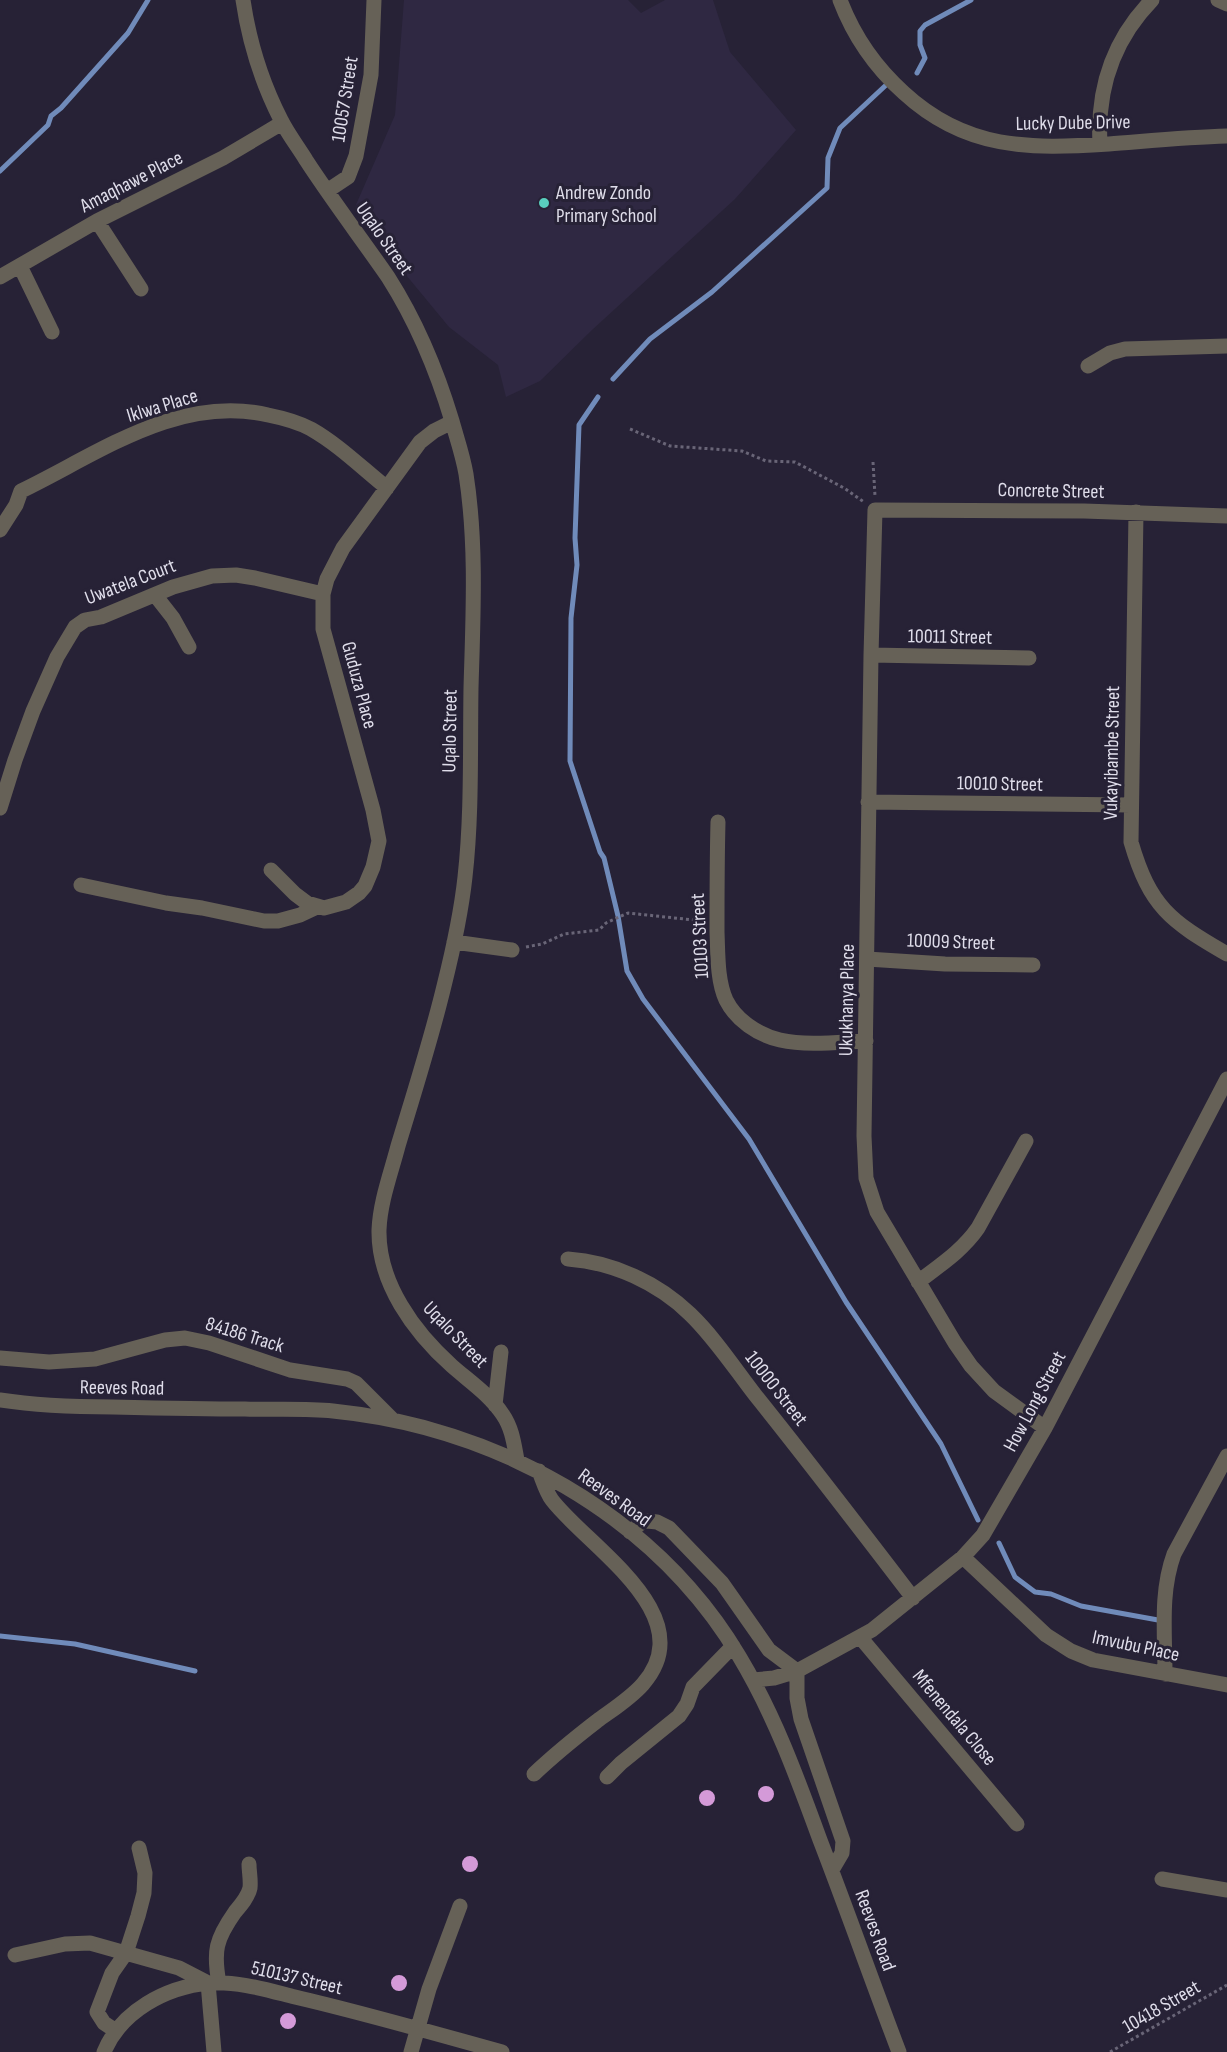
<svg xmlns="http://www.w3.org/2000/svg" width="1227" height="2052" viewBox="0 0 1227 2052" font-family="'Sofia Sans Condensed',sans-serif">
<rect width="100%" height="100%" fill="#272236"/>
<path fill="#2f2842" d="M404,0H628L641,13L665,0H713L730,52L796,130L735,199L592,330L540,381L506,397L498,365L449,327L373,235L355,207L395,115Z"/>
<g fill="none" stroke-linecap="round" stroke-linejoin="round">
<path stroke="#708bba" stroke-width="5" d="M917,73L925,58L920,45V31L925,25L971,0
M0,171L48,125L51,116L61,108L128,33L148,0
M613,379L650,339L712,292L827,188L828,158L840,128L885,86
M598,397L579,425L575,538L577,565L571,618L570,761L600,852L604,858L618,916L627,971L643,999L749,1139L846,1302L941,1444L978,1520
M999,1543L1015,1577L1035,1592L1051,1594L1081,1606L1158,1620
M0,1636L75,1644L195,1671"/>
</g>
<path fill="#d49ad8" d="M758 1794a8 8 0 1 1 16 0a8 8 0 1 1-16 0Z
M699 1798a8 8 0 1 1 16 0a8 8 0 1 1-16 0Z
M462 1864a8 8 0 1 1 16 0a8 8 0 1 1-16 0Z
M391 1983a8 8 0 1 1 16 0a8 8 0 1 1-16 0Z
M280 2021a8 8 0 1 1 16 0a8 8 0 1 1-16 0Z"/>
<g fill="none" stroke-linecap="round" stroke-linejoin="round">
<path stroke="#696577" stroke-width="3" stroke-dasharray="3 3" stroke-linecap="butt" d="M630,429L670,446L742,451L766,461L795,462L844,488L864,502
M873,462L875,496
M526,947L542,944L564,934L599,930L606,923L628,913L703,921
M1110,2052L1227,1985"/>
<path stroke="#666157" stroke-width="15" d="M243,0C249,41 262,83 281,120C288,134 298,147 306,160C332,200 361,238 388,277C416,321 437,371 452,421C457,439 463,456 466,474C477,545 473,617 471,688C470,751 472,815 465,877C461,914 453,950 444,986C431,1040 414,1093 398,1146C391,1173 380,1202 379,1230C378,1283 414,1332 452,1366C469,1381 490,1395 503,1415C512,1428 514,1444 517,1460
M840,0C854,37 874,66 904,93C966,150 1029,149 1109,144C1148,141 1188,137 1227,136
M1218,0L1227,4
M1100,144C1097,89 1113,40 1152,0
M327,191L348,177L356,156L371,75L374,0
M97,221L141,289
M20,266L52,332
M0,277L97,221L223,158L282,123
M1088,366L1110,353L1125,349L1227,346
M1136,512L1131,842C1150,907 1170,921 1227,954
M0,530L16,505L21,491C98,454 178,394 268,415C283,418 298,422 311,429C339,445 362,468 387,488
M155,595L173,618L189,647
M871,655L1029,658
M868,802L1131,805
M0,808L15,760L33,711L57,657L75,627L85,620L101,617L173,587L212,576L236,575L255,578L323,594
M718,822C717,859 717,896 717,932C718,954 717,980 726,1000C736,1020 758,1035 780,1040C807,1046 839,1042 866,1041
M271,870L295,894L307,903L324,908L346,902L359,893L365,886L373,867L379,841L373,810L323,629V594L327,579L343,548L420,442L434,431L452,422
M81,885L166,903L202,908L264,921H278L300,915L317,907
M454,942L512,950
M867,959L945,964L1033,965
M568,1259C613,1262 658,1283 690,1314C715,1338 735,1369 756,1396C809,1462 861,1530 913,1598
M918,1282C940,1265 962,1251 978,1228L1026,1141
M0,1358L49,1362L95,1359L165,1340L185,1338L209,1343L290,1370L347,1379L356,1383L392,1419
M0,1400C38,1406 75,1407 113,1407C157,1408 201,1409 245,1409C274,1410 304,1408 333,1411C495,1427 654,1514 739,1656C774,1714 797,1777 820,1840C847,1910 872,1981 899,2052
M495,1405L501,1352
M1045,1428L994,1391L971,1366L955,1343L877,1212L866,1178L864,1136L871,655L875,510L1084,511L1227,516
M630,1532L642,1522L647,1521L657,1522L669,1528L722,1583L769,1650L797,1671
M963,1557L1046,1635L1071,1651L1093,1660L1227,1685
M860,1637L1017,1824
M797,1671V1698L801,1719L843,1841L842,1853L832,1870
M1165,1674C1165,1633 1160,1592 1174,1554L1227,1456
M753,1680L774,1678L797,1671L872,1630L963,1557L983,1535L1045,1428L1227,1079
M534,1774C554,1755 575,1738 597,1721C612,1710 631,1698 643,1684C703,1615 588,1547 552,1500C546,1492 543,1481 539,1471
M607,1777L621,1763L679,1716L687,1704L693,1687L733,1646
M1162,1879L1227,1890
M15,1955L65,1944L90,1943L179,1968L208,1983L214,2052
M219,1983C213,1951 216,1939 235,1912C241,1905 248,1897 250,1888C251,1880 249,1872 249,1864
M116,2031L104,2023L97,2012L112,1973L126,1953L138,1916L144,1893L145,1873L139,1848
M104,2052C121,2011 166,1987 209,1983C238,1981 267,1990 295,1997C364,2013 433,2033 502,2052
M411,2052L429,1989L460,1906"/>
</g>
<circle fill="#59cebe" stroke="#272236" stroke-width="2" cx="544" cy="203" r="6"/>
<g text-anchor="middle" stroke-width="6" stroke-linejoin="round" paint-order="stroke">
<g font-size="20" fill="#dfddea" stroke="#272236">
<text transform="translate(344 99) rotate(-81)" y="7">10057 Street</text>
<text transform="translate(1073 122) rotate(-1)" y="7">Lucky Dube Drive</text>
<text transform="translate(131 181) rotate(-27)" y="7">Amaqhawe Place</text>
<text transform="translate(385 238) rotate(55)" y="7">Uqalo Street</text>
<text transform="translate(162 405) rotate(-17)" y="7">Iklwa Place</text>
<text transform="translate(1051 490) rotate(1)" y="7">Concrete Street</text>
<text transform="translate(130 581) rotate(-21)" y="7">Uwatela Court</text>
<text transform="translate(950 636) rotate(1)" y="7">10011 Street</text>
<text transform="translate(360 685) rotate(75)" y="7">Guduza Place</text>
<text transform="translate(449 731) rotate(-89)" y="7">Uqalo Street</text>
<text transform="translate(1111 753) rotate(-89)" y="7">Vukayibambe Street</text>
<text transform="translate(1000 783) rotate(1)" y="7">10010 Street</text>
<text transform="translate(699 936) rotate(-93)" y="7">10103 Street</text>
<text transform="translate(951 941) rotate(2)" y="7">10009 Street</text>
<text transform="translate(846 1000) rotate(-89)" y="7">Ukukhanya Place</text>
<text transform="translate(245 1334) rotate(17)" y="7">84186 Track</text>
<text transform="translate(456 1334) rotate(46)" y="7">Uqalo Street</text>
<text transform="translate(122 1387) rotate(1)" y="7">Reeves Road</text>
<text transform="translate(777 1388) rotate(52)" y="7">10000 Street</text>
<text transform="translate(1034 1401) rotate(-62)" y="7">How Long Street</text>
<text transform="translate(615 1497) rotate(36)" y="7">Reeves Road</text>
<text transform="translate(1136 1645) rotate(12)" y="7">Imvubu Place</text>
<text transform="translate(955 1717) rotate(50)" y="7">Mfenendala Close</text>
<text transform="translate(876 1930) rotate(70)" y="7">Reeves Road</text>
<text transform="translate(297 1977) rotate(13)" y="7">510137 Street</text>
<text transform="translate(1161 2006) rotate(-30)" y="7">10418 Street</text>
</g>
<g font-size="20" fill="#dfddea" stroke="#272236" text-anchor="start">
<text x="556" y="199">Andrew Zondo<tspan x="556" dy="23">Primary School</tspan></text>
</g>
</g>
</svg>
